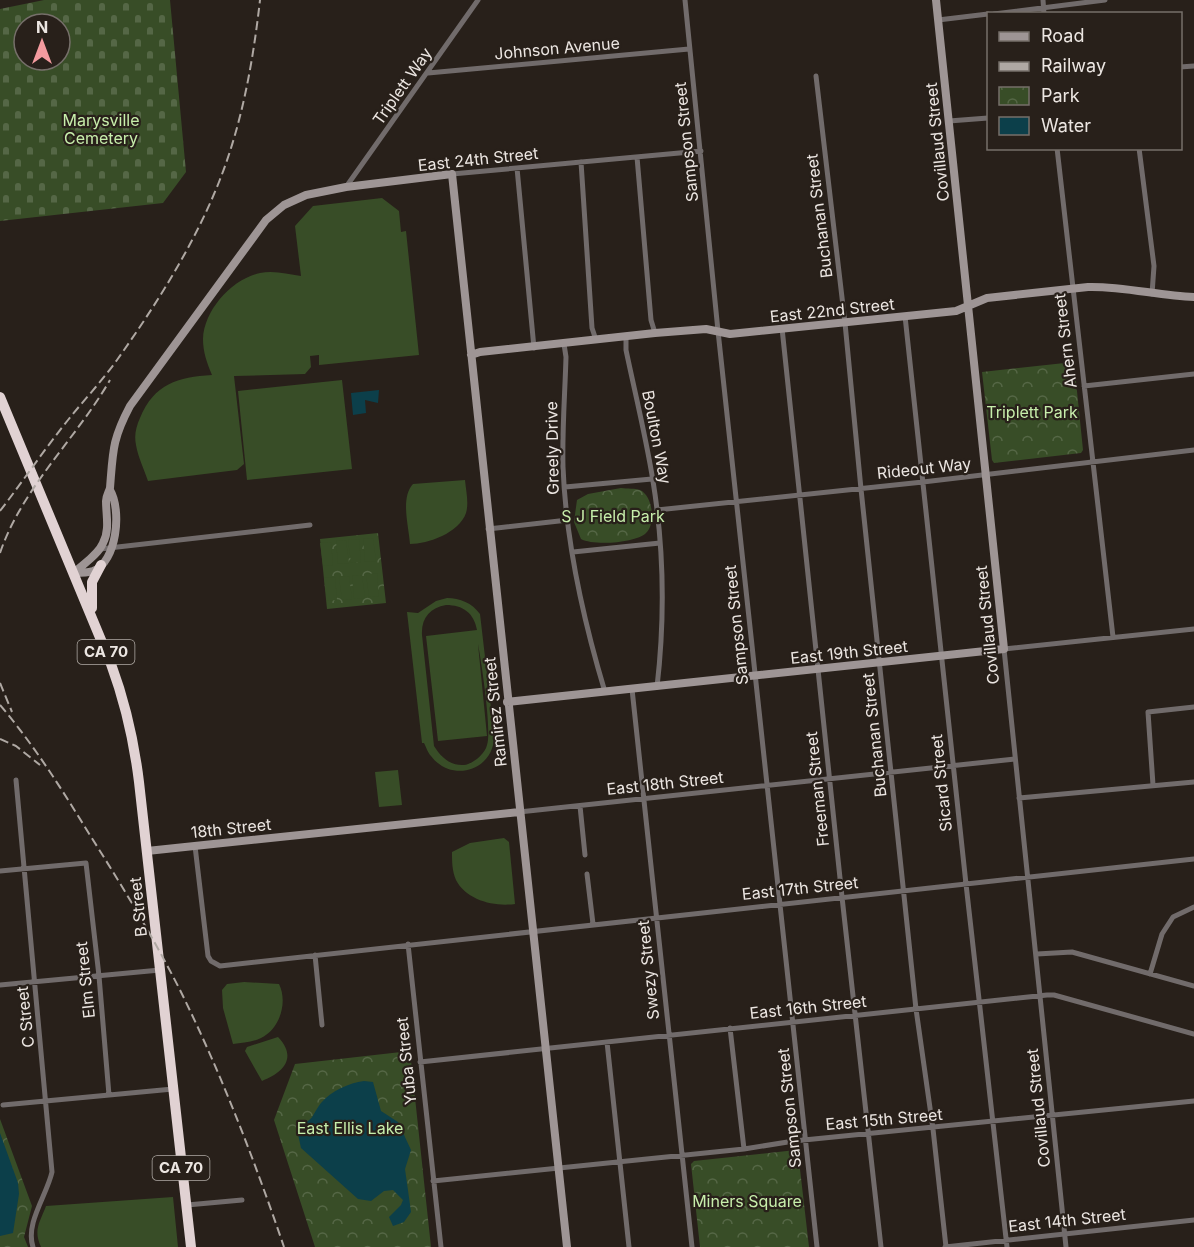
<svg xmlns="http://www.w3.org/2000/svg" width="1194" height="1247" viewBox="0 0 1194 1247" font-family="Inter,sans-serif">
<defs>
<pattern id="cemetery-stones" width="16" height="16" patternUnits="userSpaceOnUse" patternTransform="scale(1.5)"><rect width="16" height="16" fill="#384d27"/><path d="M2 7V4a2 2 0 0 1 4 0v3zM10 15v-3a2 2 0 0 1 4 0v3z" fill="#556746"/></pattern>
<pattern id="park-crowns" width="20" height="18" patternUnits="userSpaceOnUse" patternTransform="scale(1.5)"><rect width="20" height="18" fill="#384d27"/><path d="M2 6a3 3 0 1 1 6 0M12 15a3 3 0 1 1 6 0" fill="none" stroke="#556746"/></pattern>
</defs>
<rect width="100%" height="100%" fill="#28201a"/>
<path fill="url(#cemetery-stones)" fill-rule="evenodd" d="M44,0H170L186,172L163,203L0,221V9ZM24,24H60V60H24Z"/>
<path fill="url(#park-crowns)" d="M1074,362L1083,450L1081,453L994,463L992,460L982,372Z
M621,488C627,489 635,488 640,490C653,496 656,524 646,533C636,543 594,546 581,539L574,522L577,500L588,494Z
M378,533L386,603L327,609L320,539Z
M410,1051L431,1247H315L274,1120L295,1064Z
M0,1119L32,1206L24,1237L28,1247H0Z
M796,1150L798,1152L809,1247H700L691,1164L694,1161Z"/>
<path fill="#384d27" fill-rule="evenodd" d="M382,198L399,211L401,232L406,231L419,355L319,365V355L310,356L311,367L305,374L234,376L244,464L237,470L148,481C144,469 138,457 136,445C134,435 136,427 140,418C154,384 178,377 212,375C207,363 203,352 203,339C204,310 232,279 260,273C274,270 287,274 301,276L295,226L313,206Z
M342,380L352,469L247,480L238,391Z
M465,480C466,491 469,503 466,513C459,533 428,544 410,544C409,527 400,498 413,484Z
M373,538L376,561L365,562L363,539Z
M359,539L361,562L351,563L348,540Z
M346,540L349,563L338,564L336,541Z
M331,542L333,565L323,566L320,543Z
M377,573L379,596L369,597L366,574Z
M362,575L365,598L354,599L352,576Z
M349,576L352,599L342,600L339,577Z
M335,577L337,600L327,601L324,578Z
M447,598C460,598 472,603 480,614L494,734C496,770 452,784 431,756C428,753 426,747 424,743H422L407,612L418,613L436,601ZM446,605C463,605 474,613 477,630L426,636L438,741L487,736L478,644C481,660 492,731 487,745C485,754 473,764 464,765C450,766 441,757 434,746L422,635C421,618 430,608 446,605Z
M398,770L402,805L379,807L375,772Z
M504,838L509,842L515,904C494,907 466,900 456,880C452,871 452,861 452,852L470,843Z
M244,982L279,984C288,1002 280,1029 261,1038C253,1042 242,1043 233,1044L223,1008L222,990L227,984Z
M278,1037C298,1058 283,1073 262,1081L245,1051L247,1047Z
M173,1197L178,1247H41C33,1230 40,1222 46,1206Z"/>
<path fill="#0c3f4a" d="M379,390L378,403L365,400L366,413L353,415L351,393Z
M364,1081L373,1082L381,1111L398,1122L411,1150L405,1169L411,1212L404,1222L393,1226L389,1217L401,1205L403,1200L393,1190L384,1191L371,1201L358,1199L301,1148L296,1125C315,1121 311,1116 321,1103C331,1091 349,1083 364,1081Z
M0,1133L18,1183L19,1194L13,1233L0,1236Z"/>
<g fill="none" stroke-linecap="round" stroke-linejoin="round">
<path stroke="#716b6b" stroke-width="5" d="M685,0L718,331L817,1247
M1043,0L1044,14
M994,14L1105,0
M938,20L988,14
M1180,67L1194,66
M428,73L689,49
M816,76L845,323L861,489L916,1009L933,1129L946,1247
M949,121L988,118
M1057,148L1113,637
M1139,148L1154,266L1152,294
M637,157L651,320L655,333
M581,162L592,328L596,340
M517,168L534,348
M452,174L701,151
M346,187L478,0
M905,316L966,884L1007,1247
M782,328L842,897L881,1247
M626,336V350C635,393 646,437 653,481C664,549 665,618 657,687
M564,344L566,357C565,393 562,430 563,467C566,543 583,619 605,692
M1084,386L1194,374
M565,487L652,479
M657,510L923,482L1194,450
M488,529L568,520
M100,549L310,525
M573,552L660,543
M632,689L692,1247
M16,780L52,1172C47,1195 25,1223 33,1247
M1153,785L1148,712L1194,707
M1019,798L1194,782
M580,806L585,855
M519,812L1015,759
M195,846L208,956L211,961L220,966L1194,859
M0,871L86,863L99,976L109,1095
M587,874L593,924
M408,944L441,1247
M1037,954L1072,952L1194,986
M315,955L322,1025
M1150,974L1162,934L1173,917L1194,907
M0,985L160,970
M730,1028L744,1149
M607,1042L629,1247
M420,1062L1047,995H1054L1194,1034
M3,1105L173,1089
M433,1181L744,1149L794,1141L1194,1101
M187,1205L242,1200
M945,1247L1194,1220
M1066,1247L1004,649L1194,629"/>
<path stroke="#9e9595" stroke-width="8" d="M471,355L480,352L655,333L706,329L730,334L956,311L987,298L1088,287C1124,286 1159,296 1194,297
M74,573C83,564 98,555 103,543C110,530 106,515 106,501C106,496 109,492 110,488C113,451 112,440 130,406L266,220L284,205L306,195L346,187L452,174L567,1247
M74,573C80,573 87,573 93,571C117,562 122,510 110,490
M507,702L1004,649L936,0
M147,851L519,812"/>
<path stroke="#e1d2d3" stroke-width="10" d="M0,397L111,664C125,702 134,741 139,782L191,1247
M92,608V582L101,565"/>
<path stroke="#afa8a3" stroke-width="2" stroke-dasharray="9 4.5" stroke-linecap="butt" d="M0,511C23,481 44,450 68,420C84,400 102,381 117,360C156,305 194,245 219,182C242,124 253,62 260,0
M0,553C22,488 76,439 110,380
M0,683L12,712
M0,705C34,745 61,788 88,832C121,884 152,935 180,990C221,1073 254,1159 284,1247
M0,739L16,746L40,765"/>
</g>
<g text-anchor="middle" stroke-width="4.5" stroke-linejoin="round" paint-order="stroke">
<g fill="#28201a" stroke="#b1aba6" stroke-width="1.5">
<rect x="77.5" y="640" width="57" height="24" rx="4.5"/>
<rect x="152.5" y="1156" width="57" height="24" rx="4.5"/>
</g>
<g font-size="15" font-weight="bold" fill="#ece6e2">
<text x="106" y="657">CA 70</text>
<text x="181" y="1173">CA 70</text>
</g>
<g font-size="16" fill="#ece6e2" stroke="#28201a">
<text transform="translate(557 48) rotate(-5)" y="6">Johnson Avenue</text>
<text transform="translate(402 86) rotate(-55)" y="6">Triplett Way</text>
<text transform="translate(686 142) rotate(-96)" y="6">Sampson Street</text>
<text transform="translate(937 142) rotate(-96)" y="6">Covillaud Street</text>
<text transform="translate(478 159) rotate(-6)" y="6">East 24th Street</text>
<text transform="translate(819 216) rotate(-97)" y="6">Buchanan Street</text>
<text transform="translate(832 310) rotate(-6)" y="6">East 22nd Street</text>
<text transform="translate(1065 341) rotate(-97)" y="6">Ahern Street</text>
<text transform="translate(657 437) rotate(79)" y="6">Boulton Way</text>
<text transform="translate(552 448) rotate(-91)" y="6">Greely Drive</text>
<text transform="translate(924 468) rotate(-6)" y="6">Rideout Way</text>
<text transform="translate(736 625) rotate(-96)" y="6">Sampson Street</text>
<text transform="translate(987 625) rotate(-96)" y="6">Covillaud Street</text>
<text transform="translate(849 652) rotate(-6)" y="6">East 19th Street</text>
<text transform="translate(495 712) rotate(-96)" y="6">Ramirez Street</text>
<text transform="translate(874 735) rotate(-96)" y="6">Buchanan Street</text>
<text transform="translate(665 783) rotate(-6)" y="6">East 18th Street</text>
<text transform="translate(941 783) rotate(-96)" y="6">Sicard Street</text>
<text transform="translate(817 789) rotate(-96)" y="6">Freeman Street</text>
<text transform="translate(231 828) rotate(-6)" y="6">18th Street</text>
<text transform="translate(800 888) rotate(-6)" y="6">East 17th Street</text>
<text transform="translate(138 907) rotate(-96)" y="6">B Street</text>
<text transform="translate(648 970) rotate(-96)" y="6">Swezy Street</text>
<text transform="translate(85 980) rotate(-96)" y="6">Elm Street</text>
<text transform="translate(808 1007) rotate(-6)" y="6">East 16th Street</text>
<text transform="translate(25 1017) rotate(-96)" y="6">C Street</text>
<text transform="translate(406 1061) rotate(-96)" y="6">Yuba Street</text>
<text transform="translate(789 1108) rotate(-96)" y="6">Sampson Street</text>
<text transform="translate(1038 1108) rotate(-96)" y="6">Covillaud Street</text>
<text transform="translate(884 1119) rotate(-5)" y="6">East 15th Street</text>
<text transform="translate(1067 1220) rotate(-6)" y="6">East 14th Street</text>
</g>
<g font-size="16" fill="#c7eeab" stroke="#28201a">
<text x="101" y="126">Marysville<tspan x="101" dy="18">Cemetery</tspan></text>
<text x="1032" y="418">Triplett Park</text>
<text x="613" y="522">S J Field Park</text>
<text x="350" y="1134">East Ellis Lake</text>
<text x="747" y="1207">Miners Square</text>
</g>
</g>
<rect x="987" y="12" width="195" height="138" fill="#28201a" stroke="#766f6a" stroke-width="1.5"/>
<rect x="999" y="32" width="30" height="9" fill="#9e9595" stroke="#766f6a" stroke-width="1.5"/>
<text x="1041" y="42" font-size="18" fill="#ece6e2">Road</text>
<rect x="999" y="62" width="30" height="9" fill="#afa8a3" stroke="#766f6a" stroke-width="1.5"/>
<text x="1041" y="72" font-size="18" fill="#ece6e2">Railway</text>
<rect x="999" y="87" width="30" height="18" fill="url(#park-crowns)" stroke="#766f6a" stroke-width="1.5"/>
<text x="1041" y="102" font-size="18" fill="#ece6e2">Park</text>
<rect x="999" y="117" width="30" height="18" fill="#0c3f4a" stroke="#766f6a" stroke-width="1.5"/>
<text x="1041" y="132" font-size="18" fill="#ece6e2">Water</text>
<g transform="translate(42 42)"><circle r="28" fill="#28201a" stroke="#766f6a" stroke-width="1.5"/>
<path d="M0-4.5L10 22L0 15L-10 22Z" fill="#f49b9f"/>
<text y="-9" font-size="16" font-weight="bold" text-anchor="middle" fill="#ece6e2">N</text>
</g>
</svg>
